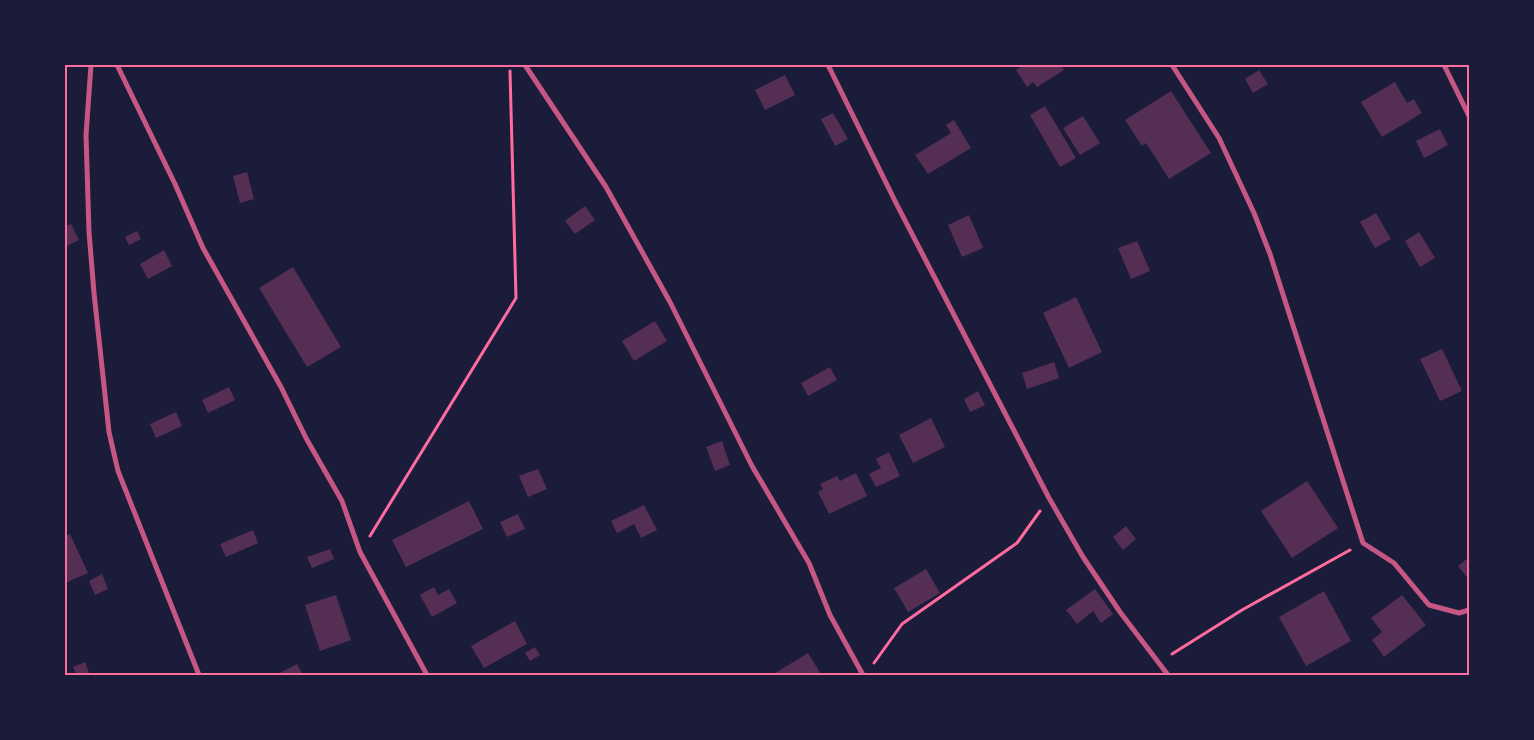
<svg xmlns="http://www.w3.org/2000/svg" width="1534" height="740" viewBox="0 0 1534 740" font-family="Ubuntu,sans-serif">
<rect width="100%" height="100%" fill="#1b1b3a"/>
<path fill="#542f53" d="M1023,65H1061L1064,70L1037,87L1033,82L1027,87L1016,70Z
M1259,70L1268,84L1253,93L1245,79Z
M785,75L795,95L765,110L755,90Z
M1395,82L1407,103L1414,99L1422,113L1382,137L1361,102Z
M1171,91L1211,153L1169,179L1146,143L1142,146L1125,120Z
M1045,106L1076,158L1060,167L1030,115Z
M833,113L848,139L835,146L821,119Z
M1083,116L1100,143L1080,155L1063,128Z
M954,120L971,148L928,174L915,155L951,133L946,125Z
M1440,129L1448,145L1424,158L1416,141Z
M247,172L254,199L240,203L233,176Z
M585,206L595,220L575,234L565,221Z
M1376,213L1391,239L1375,248L1360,222Z
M969,215L983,248L962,257L948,225Z
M71,224L79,240L65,247V226Z
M137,231L141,239L129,245L125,237Z
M1419,232L1435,258L1420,267L1405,241Z
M1137,241L1150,271L1131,279L1118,248Z
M164,250L172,266L148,279L140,264Z
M293,267L341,347L307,367L259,288Z
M1076,297L1102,352L1069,368L1043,313Z
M655,321L667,341L634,361L622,341Z
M1442,349L1462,391L1440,401L1420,359Z
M1054,362L1059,378L1027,389L1022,373Z
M830,367L837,380L808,396L801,383Z
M229,387L235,400L208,413L202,400Z
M978,391L985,405L970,412L964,399Z
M176,412L182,426L156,438L150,424Z
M931,418L945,447L913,463L899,435Z
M722,441L730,465L715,471L706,447Z
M889,452L900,476L876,487L869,474L881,468L876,459Z
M538,469L547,489L528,497L519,476Z
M856,473L867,496L829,514L818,492L823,489L820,484L837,476L840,481Z
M1307,481L1338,528L1292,558L1261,511Z
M469,501L483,529L406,567L392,540Z
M644,505L657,530L641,538L634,524L617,533L611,521Z
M518,514L525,529L507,537L500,522Z
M1126,526L1136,539L1123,550L1113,537Z
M253,530L258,543L226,557L220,544Z
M70,534L88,573L65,583V536Z
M330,549L334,559L312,568L307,557Z
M1469,557V580L1458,566Z
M926,569L940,593L908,612L894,588Z
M102,574L108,589L95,595L89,581Z
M434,587L438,595L449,589L457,603L432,617L420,595Z
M1095,589L1113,614L1101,623L1093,611L1077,624L1066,610Z
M1324,591L1351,641L1306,666L1279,617Z
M336,595L351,640L320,651L305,605Z
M1402,595L1426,625L1384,657L1372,640L1382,632L1371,618Z
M515,621L527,644L484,668L471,646Z
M535,647L540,655L530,661L525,653Z
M808,653L821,674L772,675Z
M85,662L90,675H77L73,667Z
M297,664L303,675H276Z"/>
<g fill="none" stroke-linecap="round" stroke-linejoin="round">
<path stroke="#ff6b9d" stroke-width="3" d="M370,536L516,298L510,71
M1172,654L1242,610L1350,550
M874,663L902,624L1017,543L1040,511"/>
<path stroke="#c65784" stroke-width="5" d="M91,65L86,135L89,232L94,293L109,432L118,471L199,675
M117,65L175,184L203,248L281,387L306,438L342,501L360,552L427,675
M525,65L606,187L670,302L752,466L809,563L830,615L863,675
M828,65L897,205L1049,498L1083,557L1120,612L1168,675
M1172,65L1219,138L1254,213L1270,254L1363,543L1394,563L1429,605L1459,613L1469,610
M1444,65L1469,116"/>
</g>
<rect width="1534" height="740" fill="none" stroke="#1b1b3a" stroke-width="132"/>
<rect x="66" y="66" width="1402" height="608" fill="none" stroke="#ff6b9d" stroke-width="2"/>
</svg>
